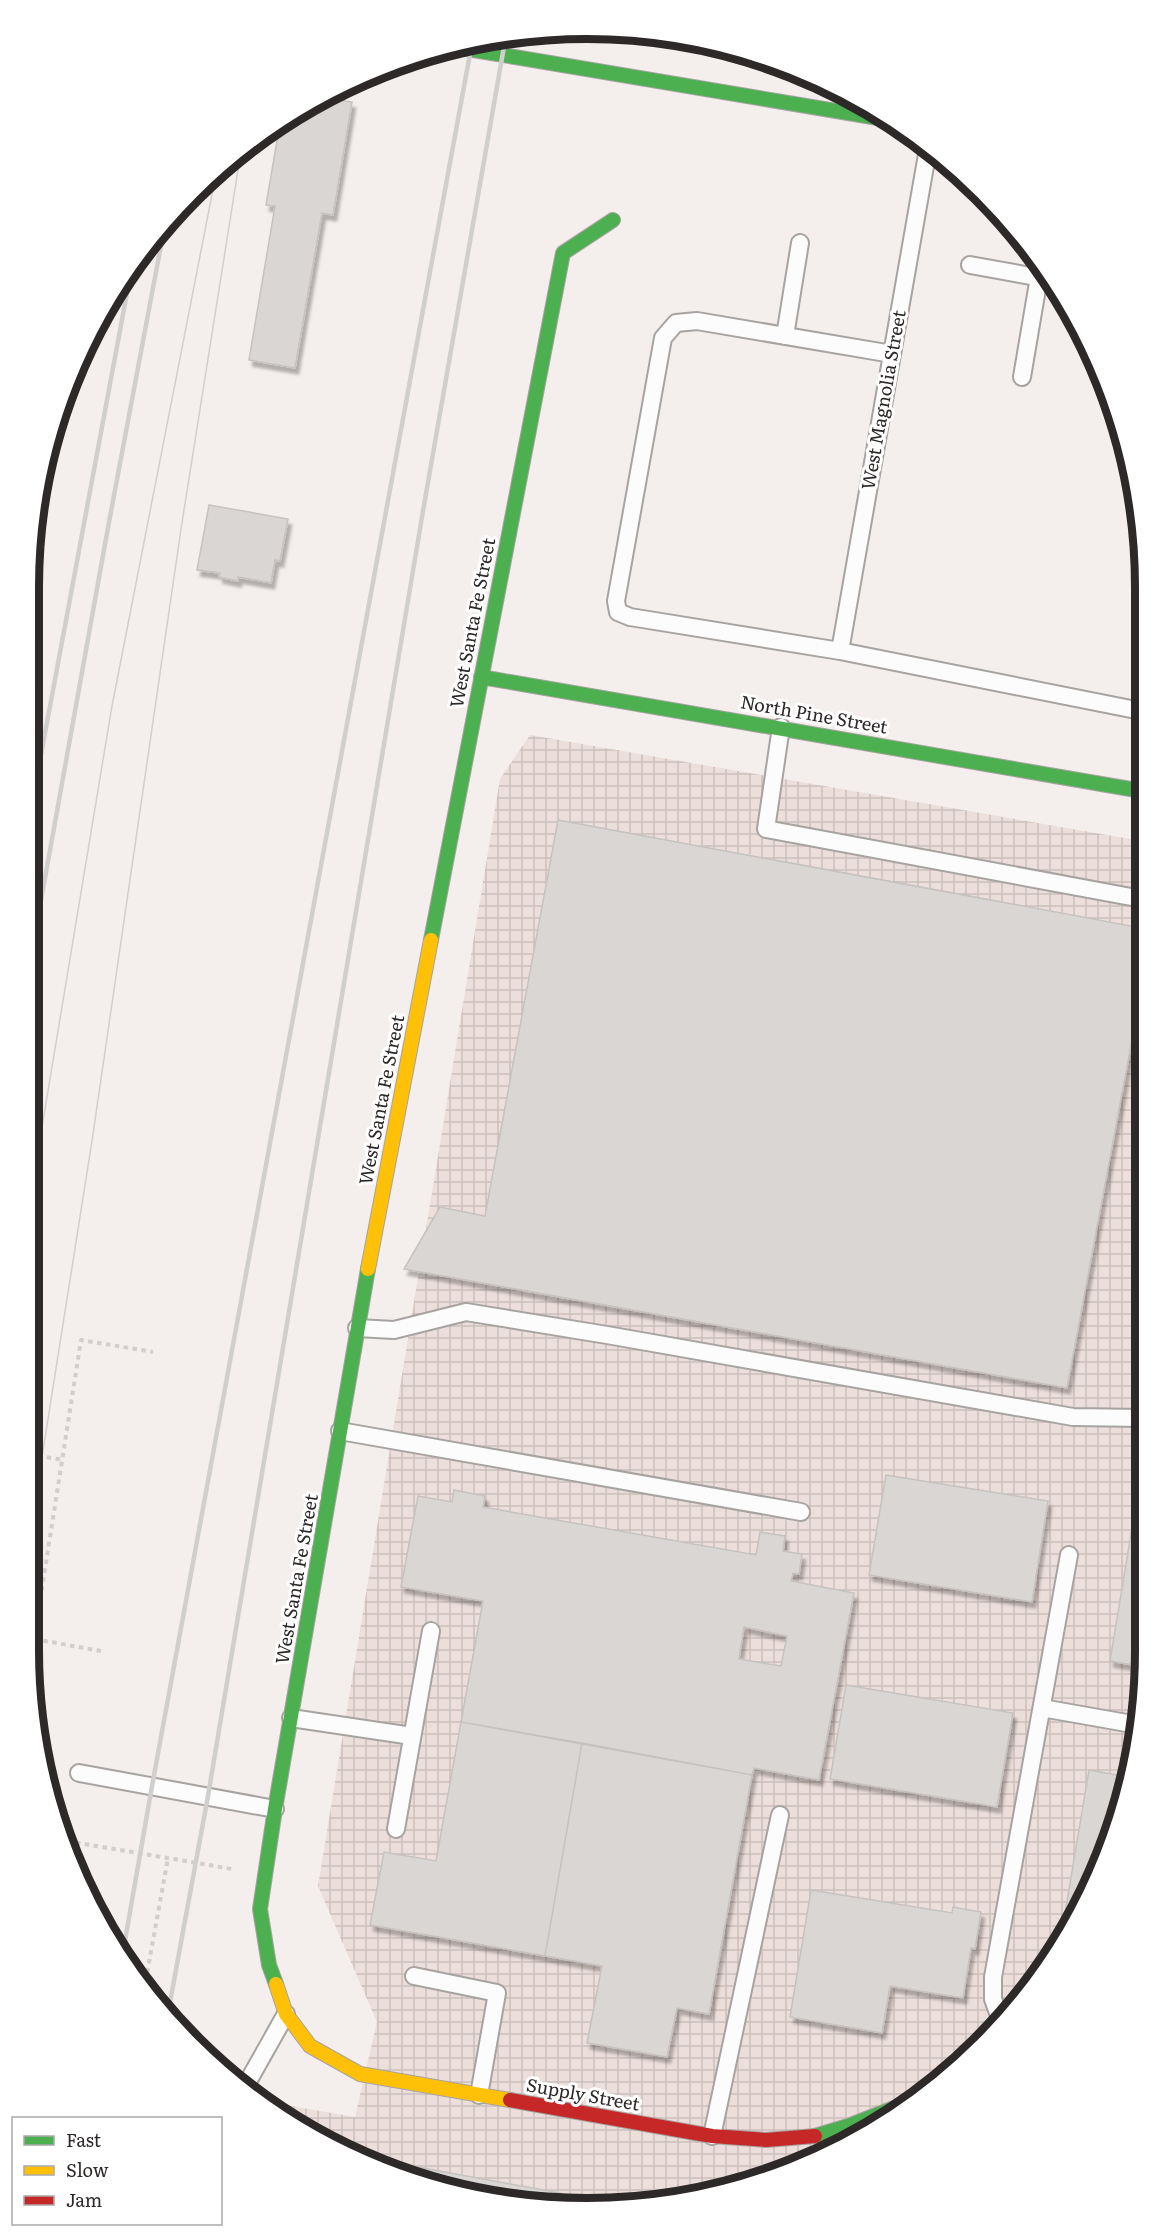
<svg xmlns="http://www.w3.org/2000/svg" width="1174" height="2237" viewBox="0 0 1174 2237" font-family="Literata,serif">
<defs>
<pattern id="industrial-grid" width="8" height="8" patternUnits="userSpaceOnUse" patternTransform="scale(1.5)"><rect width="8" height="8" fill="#ecdfdb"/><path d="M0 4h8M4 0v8" fill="none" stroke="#cbbfbc"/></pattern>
<filter id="shadow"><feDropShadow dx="3.5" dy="6" stdDeviation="1.5" flood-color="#0004"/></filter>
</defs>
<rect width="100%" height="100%" fill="#f4eeec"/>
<path fill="url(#industrial-grid)" d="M530,735L1142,841L1144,1686L1127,1794L1088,1897L1030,1990L955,2070L801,2166L624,2207L443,2190L277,2115L262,2101L355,2117L377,2022L318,1886L500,779Z"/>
<path fill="#dad6d4" stroke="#c6c2bf" stroke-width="1.5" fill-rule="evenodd" filter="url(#shadow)" d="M321,97L352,102L333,215L322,213L295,368L249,360L275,206L266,205L280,123L308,103Z
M209,505L288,519L280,561L275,560L271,583L238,577V581L219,577L220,573L197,570Z
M558,820L1142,928V986L1067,1388L404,1269L440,1207L485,1216Z
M886,1475L1048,1501L1032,1602L869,1575Z
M454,1490L485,1496L483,1507L756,1555L760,1532L785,1536L783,1551L802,1554L799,1574L793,1573L791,1581L854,1593L819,1780L754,1768L752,1775L461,1722L483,1601L401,1587L418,1496L452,1502ZM744,1627L787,1636L781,1666L739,1659Z
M1134,1516L1144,1518V1667L1110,1661Z
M846,1685L1013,1713L997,1807L830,1779Z
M461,1722L582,1743L545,1956L370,1925L384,1852L436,1861Z
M582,1743L752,1775L709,2014L677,2008L667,2057L587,2043L602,1966L545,1956Z
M1089,1770L1129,1777L1127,1794L1088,1897L1067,1931H1062Z
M811,1890L952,1913L953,1907L981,1912L975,1949L971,1948L963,1998L890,1986L882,2033L790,2017Z
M374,2159L631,2206L624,2207L443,2190Z"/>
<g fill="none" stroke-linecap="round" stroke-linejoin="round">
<defs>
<path id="lane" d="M970,265L1053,280
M785,336L800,243
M892,354L697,321L676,323L663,338L616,601L618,612L630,617L840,651L1141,711
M1022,377L1039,277
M840,651L928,149
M781,727L766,829L1142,899
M357,1328L394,1330L466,1312L607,1335L1073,1417L1143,1418
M340,1431L801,1512
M1042,1708L1138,1725
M291,1718L412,1736
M79,1773L275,1809
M396,1829L431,1631
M414,1976L497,1993L479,2095
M1001,2021L993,1999V1977L1069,1555
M246,2085L286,2014
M712,2136L780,1815"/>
<path id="fast" d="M455,47L884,119
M481,677L1142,791
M431,940L563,253L613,220
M276,1984L269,1965L260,1909L275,1809L368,1269
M815,2136L848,2126L894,2108"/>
<path id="slow" d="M368,1269L431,940
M276,1984L286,2014L310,2046L360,2074L510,2100"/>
<path id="jam" d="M510,2100L712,2136L766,2140L815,2136"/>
</defs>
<use href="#lane" stroke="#a7a3a1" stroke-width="20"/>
<use href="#fast" stroke="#a7a3a1" stroke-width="16"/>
<use href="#slow" stroke="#a7a3a1" stroke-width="16"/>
<use href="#jam" stroke="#a7a3a1" stroke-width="16"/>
<path stroke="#d1cece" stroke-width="4" stroke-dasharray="4.5 4.5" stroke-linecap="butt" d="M29,1454L63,1460
M101,1651L34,1639L81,1340L153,1352
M67,1841L232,1869
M144,1990L168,1858"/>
<use href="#lane" stroke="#fdfcfc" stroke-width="16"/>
<use href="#fast" stroke="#4caf50" stroke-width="14"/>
<use href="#slow" stroke="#ffc107" stroke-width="14"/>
<use href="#jam" stroke="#c62828" stroke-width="14"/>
<path stroke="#d0cfce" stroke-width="1.5" d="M29,1205L112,706L217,169
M29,1539L92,1141L181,529L241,151"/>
<path stroke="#d0cfce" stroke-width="4.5" d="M29,819L132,266
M29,967L109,522L165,224
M123,1952L152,1786L472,43
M168,2013L208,1796L423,511L506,35"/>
</g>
<g text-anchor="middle" stroke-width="6" stroke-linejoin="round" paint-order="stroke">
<g font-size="18" fill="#2d2928" stroke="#fff">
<text transform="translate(884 400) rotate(-80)" y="6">West Magnolia Street</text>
<text transform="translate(473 623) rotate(-79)" y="6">West Santa Fe Street</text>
<text transform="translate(814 715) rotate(10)" y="6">North Pine Street</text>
<text transform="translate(382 1100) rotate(-79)" y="6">West Santa Fe Street</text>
<text transform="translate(297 1579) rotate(-80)" y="6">West Santa Fe Street</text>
<text transform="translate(583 2095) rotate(10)" y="6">Supply Street</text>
</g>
</g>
<path d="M0 0H1174V2237H0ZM587 39H587A548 548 0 0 1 1135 587V1650A548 548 0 0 1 587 2198H587A548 548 0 0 1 39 1650V587A548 548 0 0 1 587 39Z" fill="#fff" fill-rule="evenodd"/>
<path fill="none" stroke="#2d2928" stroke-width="8" d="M587 39H587A548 548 0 0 1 1135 587V1650A548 548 0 0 1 587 2198H587A548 548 0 0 1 39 1650V587A548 548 0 0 1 587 39Z"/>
<rect x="12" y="2117" width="210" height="108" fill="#ffffff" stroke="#aba9a9" stroke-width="1.5"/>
<rect x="24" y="2136" width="30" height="9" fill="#4caf50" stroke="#aba9a9" stroke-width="1.5"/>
<text x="66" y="2147" font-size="18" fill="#2d2928">Fast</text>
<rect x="24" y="2166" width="30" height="9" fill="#ffc107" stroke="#aba9a9" stroke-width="1.5"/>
<text x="66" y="2177" font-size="18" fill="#2d2928">Slow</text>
<rect x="24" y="2196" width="30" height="9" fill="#c62828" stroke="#aba9a9" stroke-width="1.5"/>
<text x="66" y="2207" font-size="18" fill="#2d2928">Jam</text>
</svg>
